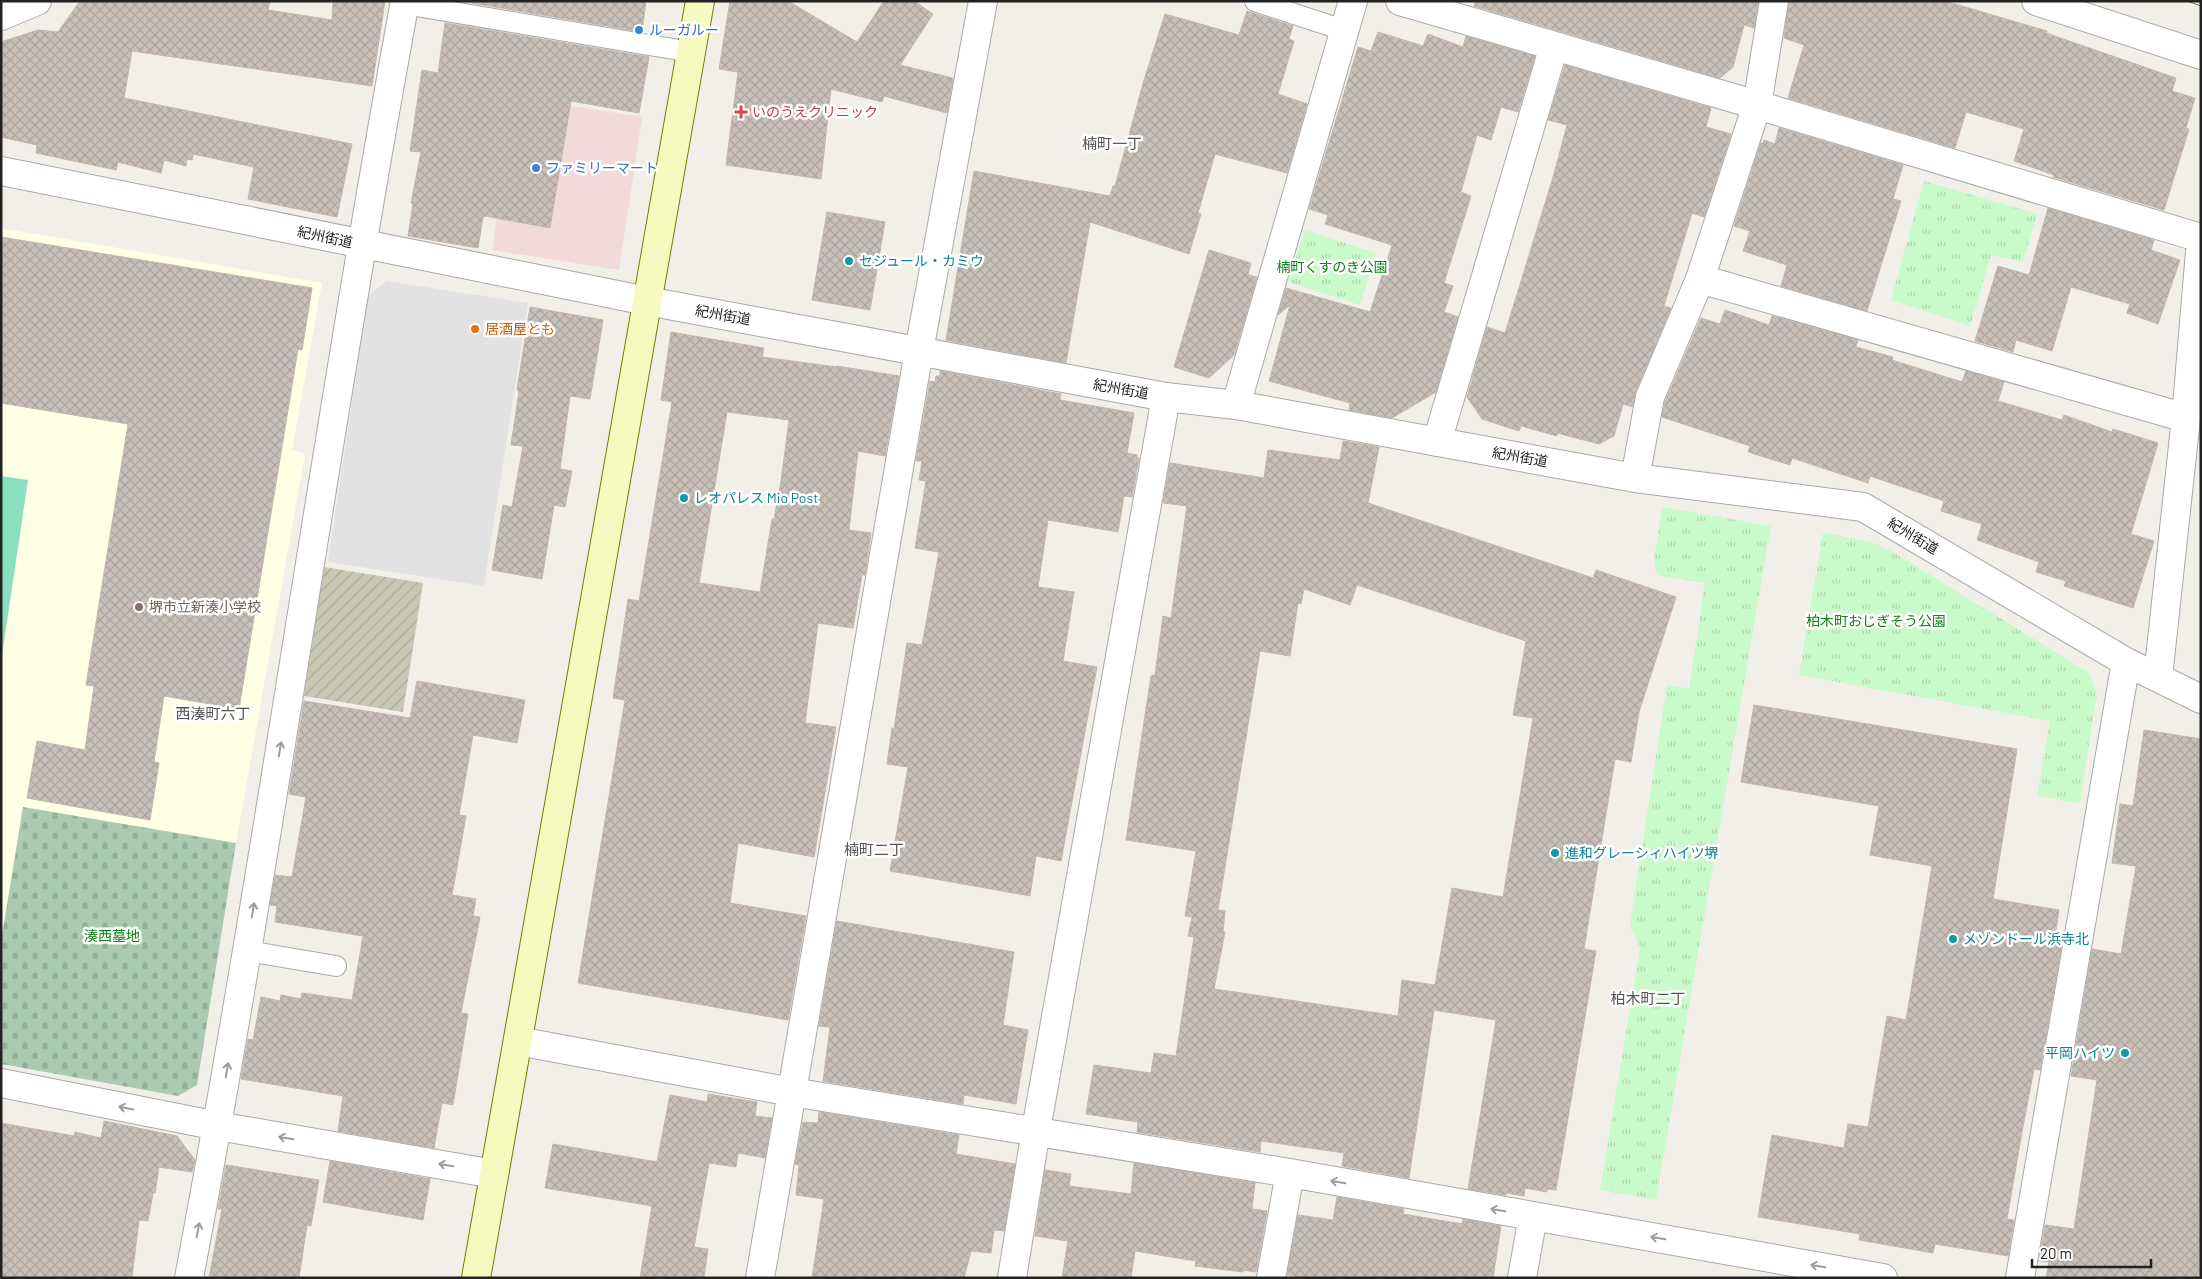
<svg xmlns="http://www.w3.org/2000/svg" width="2202" height="1279" viewBox="0 0 2202 1279" font-family="Barlow,'Noto Sans JP',sans-serif">
<defs>
<pattern id="construction-furrows" width="10" height="10" patternUnits="userSpaceOnUse" patternTransform="scale(1.25)"><rect width="10" height="10" fill="#c7c7b4"/><path d="M-1 1l2-2M0 10L10 0M9 11l2-2" fill="none" stroke="#abab9a"/></pattern>
<pattern id="cemetery-stones" width="16" height="16" patternUnits="userSpaceOnUse" patternTransform="scale(1.25)"><rect width="16" height="16" fill="#aacbaf"/><path d="M2 7V4a2 2 0 0 1 4 0v3zM10 15v-3a2 2 0 0 1 4 0v3z" fill="#92ae96"/></pattern>
<pattern id="park-tufts" width="24" height="20" patternUnits="userSpaceOnUse" patternTransform="scale(1.25)"><rect width="24" height="20" fill="#c8facc"/><path d="M3 7l-1-3M5 7V3M7 7l1-3M15 17l-1-3M17 17v-4M19 17l1-3" fill="none" stroke="#acd6af"/></pattern>
<pattern id="building-cross-hatch" width="8" height="8" patternUnits="userSpaceOnUse" patternTransform="scale(1.25)"><rect width="8" height="8" fill="#c7bfb8"/><path d="M0 0l8 8M0 8l8-8" fill="none" stroke="#aba49e"/></pattern>
</defs>
<rect width="100%" height="100%" fill="#f2efe9"/>
<path fill="#f2dad9" d="M515,97L642,117L619,270L492,250Z"/>
<path fill="#ffffe5" d="M1,228L322,283L292,450L305,454L236,843L23,807L1,942Z"/>
<path fill="url(#construction-furrows)" d="M324,567L423,583L403,712L304,696Z"/>
<path fill="url(#cemetery-stones)" d="M23,807L236,843L197,1085L178,1096L1,1064V942Z"/>
<path fill="url(#park-tufts)" d="M1924,181L2037,214L2023,262L1991,255L1970,326L1891,300Z
M1305,230L1376,253L1360,305L1288,282Z
M1662,507L1771,526L1656,1200L1600,1190L1640,948L1630,925L1667,685L1689,689L1705,583L1657,575L1654,559Z
M1823,533L1869,541L1893,552L2089,673L2097,694L2080,803L2037,796L2050,721L1799,675Z"/>
<path fill="#88e0be" d="M1,476L28,480L1,662Z"/>
<path fill="#e2e2e2" d="M387,281L528,303L484,586L328,562L368,296Z"/>
<path fill="url(#building-cross-hatch)" stroke="#c4b6ab" fill-rule="evenodd" d="M80,1H270L268,10L332,20L333,1H385L372,86L132,51L124,98L352,144L337,217L248,199L254,167L193,154L192,160L187,159L186,166L164,160L161,173L118,162L116,170L36,153L37,145L1,137V42L38,30L58,32Z
M460,1H646L642,32Z
M730,1H788L857,42L884,1H914L933,14L900,65L953,78L947,113L884,96L882,102L831,89L821,179L726,165L738,72L719,69Z
M1476,1H1758L1754,28L1744,25L1733,67L1720,78L1474,6Z
M1789,1H1945L2047,31L2046,33L2176,78L2172,91L2195,98L2186,128L2189,129L2164,210L2053,177L2054,175L2014,161L2024,129L1966,112L1955,148L1788,98L1804,45L1784,38Z
M1247,11L1293,26L1289,39L1294,41L1278,94L1307,104L1287,173L1215,154L1198,213L1201,214L1189,254L1090,222L1066,363L946,340L974,171L1110,196L1113,186H1115L1144,80L1165,14L1239,35Z
M445,23L649,57L639,113L571,101L550,228L485,216L483,217L478,248L408,236L413,204L411,203L421,152L410,151L422,70L438,73Z
M1378,32L1423,46L1428,34L1463,47L1466,36L1535,56L1518,112L1501,107L1491,140L1477,135L1461,192L1471,196L1444,283L1453,286L1444,312L1458,317L1436,392L1392,418L1349,410L1350,403L1269,381L1290,305L1278,315L1286,288L1370,312L1392,245L1325,224L1328,215L1309,209L1358,47L1371,51Z
M1565,65L1711,108L1706,127L1731,134L1704,217L1692,213L1664,306L1671,308L1636,391L1632,407L1623,404L1614,436L1599,444L1557,433V436L1521,426L1519,431L1482,419L1467,397L1487,327L1505,333L1554,174L1567,125L1548,120Z
M1779,128L1903,165L1893,199L1901,201L1867,311L1781,286L1787,265L1743,251L1750,231L1734,226L1761,143H1763L1764,140L1775,144Z
M2048,208L2154,240L2151,250L2180,260L2158,324L2127,313L2130,304L2071,287L2052,351L2016,340L2013,352L1975,341L1998,266L2029,275Z
M827,212L885,222L870,310L812,300Z
M1,237L312,288L302,350L298,349L239,709L164,696L154,762L159,763L150,820L27,798L37,741L85,750L94,686L86,685L128,424L1,403Z
M1209,250L1251,263L1248,275L1257,277L1234,355L1209,378L1174,367Z
M530,307L603,320L590,399L570,396L560,469L572,471L565,507L554,505L542,579L492,570L503,505L512,507L523,446L511,445L519,391L517,390Z
M1725,310L1769,325L1772,316L1858,340L1856,347L1893,357L1892,360L1962,382L1966,371L2004,382L1998,401L2062,420L2064,415L2112,432L2113,429L2158,443L2131,534L2154,541L2133,608L2064,586L2066,581L2036,572L2039,562L1977,540L1982,524L1941,511L1944,501L1870,476L1868,483L1792,458L1790,465L1748,452L1750,446L1662,417L1665,402L1701,318L1720,324Z
M671,332L764,348L762,357L837,367V366L899,376L885,456L858,451L849,530L871,533L865,575H862L853,628L818,623L805,723L836,727L814,857L738,843L730,903L806,916L788,1020L578,983L625,700L613,698L628,599L639,601L672,402L661,400ZM727,412L789,420L781,481L774,519H772L760,592L699,583Z
M940,371L1061,394L1060,400L1134,413L1127,453L1137,455V458H1139L1132,497L1124,496L1118,532L1048,520L1038,587L1074,592L1063,661L1097,667L1061,861L1036,856L1030,896L890,871L908,767L887,764L892,728L894,729L907,643L922,645L939,552L915,548L926,481L919,480L922,461H916L930,381L935,382L936,376H940Z
M1343,441L1379,447L1368,503L1593,578L1596,570L1676,597L1639,712L1631,762L1615,759L1584,949L1596,951L1556,1190L1547,1189V1192L1525,1188L1524,1196L1507,1193L1506,1195L1468,1189L1496,1020L1434,1010L1409,1178L1342,1166L1344,1153L1261,1141L1260,1152L1137,1132L1138,1122L1086,1114L1094,1065L1151,1073L1154,1053L1176,1056L1194,937L1188,936L1192,917L1185,916L1196,851L1126,840L1151,676L1155,675L1163,616L1171,618L1187,506L1163,503L1170,463L1264,478L1268,450L1340,460ZM1357,585L1526,641L1513,715L1533,718L1503,897L1452,888L1435,985L1402,980L1398,1016L1214,989L1225,932L1223,931L1225,911L1218,910L1260,651L1290,656L1298,603L1301,604L1304,589L1350,605Z
M417,681L525,700L517,743L473,735L459,815L466,816L452,895L476,899L473,916L480,917L461,1013L468,1014L453,1105L442,1103L434,1148L338,1131L343,1096L241,1079L248,1039L253,1040L261,997L280,1001L281,995L301,999L302,993L352,1000L363,936L275,922L277,906L270,905L275,875L292,877L306,797L289,794L304,701L410,718Z
M1754,705L2017,749L1993,899L2059,910L2054,943L2062,944L2040,1070L2034,1069L2022,1132L2007,1219L2014,1220L2008,1256L1935,1244L1933,1253L1859,1240L1860,1234L1758,1217L1772,1135L1844,1148L1848,1124L1868,1127L1887,1016L1906,1020L1932,866L1870,855L1879,806L1741,782Z
M2144,730L2201,739V1278H2046L2049,1262L2039,1261L2045,1225L2074,1229L2097,1080L2071,1076L2092,949L2121,954L2136,866L2112,863L2120,804L2133,806Z
M837,921L1014,952L1003,1025L1028,1030L1016,1104L964,1095L963,1104L823,1081L830,1027L819,1026Z
M708,1094L757,1102L755,1116L772,1118L765,1158L738,1153L736,1167L709,1163L694,1247L708,1249L704,1278H640L652,1206L545,1188L553,1144L657,1162L670,1095L707,1102Z
M819,1112L959,1135L956,1154L1015,1164L1004,1231L994,1230L991,1253L971,1251L964,1278H812L824,1199L796,1195L799,1165L795,1164L803,1122L818,1123Z
M104,1121L177,1136L195,1160L192,1172L159,1167L155,1193H153L148,1221L139,1220L132,1278H1V1123L74,1136L75,1132L101,1138Z
M330,1161L430,1179L423,1220L323,1202Z
M1134,1163L1255,1183L1252,1209L1267,1211L1256,1272L1243,1270V1272L1195,1266L1196,1261L1135,1251L1131,1278H1062L1068,1241L1035,1236L1045,1170L1071,1174L1069,1186L1131,1194Z
M226,1165L319,1180L311,1226L307,1225L299,1278H209L222,1209H218Z
M1337,1197L1404,1209L1403,1214L1462,1224L1463,1219L1501,1226L1493,1278H1309L1287,1275L1298,1215L1333,1220Z"/>
<g fill="none" stroke-linecap="round" stroke-linejoin="round">
<defs>
<path id="lane" d="M1255,1L1343,30
M404,4L691,52
M247,951L336,966"/>
<path id="street" d="M1400,1L1757,105L2201,238
M2036,1L2201,55
M1,16L37,1
M1,171L647,301L1166,397L1236,405L1635,478L1863,507L2126,662L2201,699
M1700,279L2186,418
M1236,405L1353,1
M1437,442L1554,46
M1635,478L1650,397L1700,279L1757,105L1774,1
M2158,677L2186,418L2201,240
M518,1041L792,1092L1290,1173L1883,1278
M1,1083L218,1126L494,1174
M189,1278C269,854 327,426 405,1
M760,1278L919,351L983,1
M1012,1278L1036,1130L1166,397
M1271,1278L1290,1173
M1522,1278L1533,1216
M2020,1278L2126,662"/>
<path id="secondary" d="M476,1278L700,1"/>
</defs>
<use href="#lane" stroke="#a9a9a9" stroke-width="22"/>
<use href="#street" stroke="#a9a9a9" stroke-width="30"/>
<use href="#secondary" stroke="#707d05" stroke-width="30"/>
<use href="#lane" stroke="#fff" stroke-width="20"/>
<use href="#street" stroke="#fff" stroke-width="28"/>
<use href="#secondary" stroke="#f7fabf" stroke-width="28"/>
<path stroke="#707070" stroke-width="1" d="M2187,1L2201,6"/>
</g>
<defs><path id="oneway-shaft" d="M-6 0H5M1.5-3L5.5 0L1.5 3" fill="none" stroke-width="1.6" stroke-linecap="round" stroke-linejoin="round" transform="scale(1.25)"/></defs>
<g stroke="#9c9c9c">
<use href="#oneway-shaft" transform="translate(280 749) rotate(-81)"/>
<use href="#oneway-shaft" transform="translate(253 910) rotate(-81)"/>
<use href="#oneway-shaft" transform="translate(227 1070) rotate(-81)"/>
<use href="#oneway-shaft" transform="translate(126 1108) rotate(-169)"/>
<use href="#oneway-shaft" transform="translate(286 1138) rotate(-170)"/>
<use href="#oneway-shaft" transform="translate(446 1165) rotate(-170)"/>
<use href="#oneway-shaft" transform="translate(1338 1182) rotate(-170)"/>
<use href="#oneway-shaft" transform="translate(1498 1210) rotate(-170)"/>
<use href="#oneway-shaft" transform="translate(198 1230) rotate(-79)"/>
<use href="#oneway-shaft" transform="translate(1658 1238) rotate(-170)"/>
<use href="#oneway-shaft" transform="translate(1818 1266) rotate(-170)"/>
</g>
<g fill="#3f7fe0" stroke="#fff" stroke-width="2">
<circle cx="639" cy="30" r="5"/>
<circle cx="536" cy="168" r="5"/>
</g>
<path fill="#e0444e" stroke="#fff" stroke-width="2" d="M738.5 104.5h5v5h5v5h-5v5h-5v-5h-5v-5h5z"/>
<g fill="#0f9aa8" stroke="#fff" stroke-width="2">
<circle cx="849" cy="261" r="5"/>
<circle cx="684" cy="498" r="5"/>
<circle cx="1555" cy="853" r="5"/>
<circle cx="1953" cy="939" r="5"/>
<circle cx="2125" cy="1053" r="5"/>
</g>
<circle fill="#e8710a" stroke="#fff" stroke-width="2" cx="475" cy="329" r="5"/>
<circle fill="#8d6e63" stroke="#fff" stroke-width="2" cx="139" cy="607" r="5"/>
<g text-anchor="middle" stroke-width="5" stroke-linejoin="round" paint-order="stroke">
<g font-size="14" fill="#366cbe" stroke="#fff" text-anchor="start">
<text x="649" y="35">ルーガルー</text>
<text x="546" y="173">ファミリーマート</text>
</g>
<g font-size="14" fill="#be3a42" stroke="#fff" text-anchor="start">
<text x="752" y="117">いのうえクリニック</text>
</g>
<g font-size="14" fill="#222" stroke="#fff">
<text transform="translate(325 237) rotate(12)" y="5">紀州街道</text>
<text transform="translate(723 315) rotate(10)" y="5">紀州街道</text>
<text transform="translate(1121 389) rotate(10)" y="5">紀州街道</text>
<text transform="translate(1520 457) rotate(10)" y="5">紀州街道</text>
<text transform="translate(1913 536) rotate(31)" y="5">紀州街道</text>
</g>
<g font-size="14" fill="#0d838f" stroke="#fff" text-anchor="start">
<text x="859" y="266">セジュール・カミウ</text>
<text x="694" y="503">レオパレス Mio Post</text>
<text x="1565" y="858">進和グレーシィハイツ堺</text>
<text x="1963" y="944">メゾンドール浜寺北</text>
<text x="2115" y="1058" text-anchor="end">平岡ハイツ</text>
</g>
<g font-size="14" fill="#0c8416" stroke="#fff">
<text x="1332" y="272">楠町くすのき公園</text>
<text x="1876" y="626">柏木町おじぎそう公園</text>
<text x="112" y="941">湊西墓地</text>
</g>
<g font-size="14" fill="#c56008" stroke="#fff" text-anchor="start">
<text x="485" y="334">居酒屋とも</text>
</g>
<g font-size="14" fill="#785e54" stroke="#fff" text-anchor="start">
<text x="149" y="612">堺市立新湊小学校</text>
</g>
<g font-size="15" fill="#555" stroke="#fff">
<text x="1112" y="149">楠町一丁</text>
<text x="213" y="719">西湊町六丁</text>
<text x="874" y="855">楠町二丁</text>
<text x="1648" y="1004">柏木町二丁</text>
</g>
</g>
<rect width="2202" height="1279" fill="none" stroke="#222222" stroke-width="5"/>
<path d="M2032 1259v8h119v-8" fill="none" stroke="#222222" stroke-width="2.5"/>
<text x="2040" y="1259" font-size="15" fill="#222222" stroke="#ffffff" stroke-width="4" paint-order="stroke">20 m</text>
</svg>
